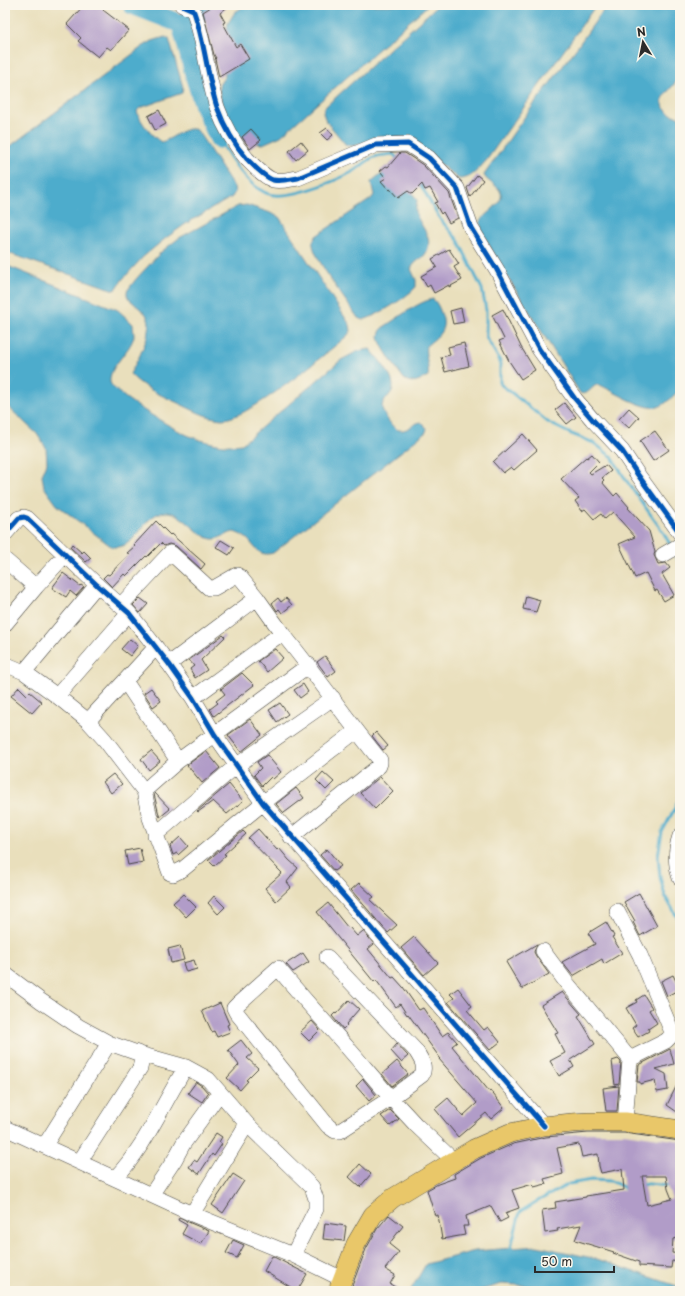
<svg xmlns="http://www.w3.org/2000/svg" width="685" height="1296" viewBox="0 0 685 1296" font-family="'Playpen Sans',sans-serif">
<rect width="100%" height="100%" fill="#fbf7ec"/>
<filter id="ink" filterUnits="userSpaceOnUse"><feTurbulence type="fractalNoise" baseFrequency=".025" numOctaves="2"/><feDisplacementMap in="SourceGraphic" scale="8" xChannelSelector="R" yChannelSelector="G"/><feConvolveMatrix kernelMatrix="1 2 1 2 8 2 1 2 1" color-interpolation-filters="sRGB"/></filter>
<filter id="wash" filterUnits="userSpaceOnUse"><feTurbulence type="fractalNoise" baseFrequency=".012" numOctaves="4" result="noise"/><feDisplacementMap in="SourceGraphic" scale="16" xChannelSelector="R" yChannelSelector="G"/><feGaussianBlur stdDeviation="0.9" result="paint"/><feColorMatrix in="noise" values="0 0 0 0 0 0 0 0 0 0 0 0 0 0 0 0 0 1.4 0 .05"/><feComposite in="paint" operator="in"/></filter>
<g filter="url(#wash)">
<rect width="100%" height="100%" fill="#e9dfbc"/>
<path fill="#4eaccc" stroke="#3c6c7c" d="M246,5H428L281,136L263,144L245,142C228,125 220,108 219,85L225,76V39L228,23L235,12Z
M438,5H596L486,161C478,169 472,179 459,179L407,138L385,137L353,146L346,145L326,121L323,113L325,107Z
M607,5H680V77L665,95L662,101L664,108L669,113L680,118V389C674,395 667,404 658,407C645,411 613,391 600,385H596C590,389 587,396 580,393L497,260L482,232L480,222C484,213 504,204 501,193C498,184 487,183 484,175L526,115L575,50Z
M165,37L169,39L183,87L182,93L140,108L137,111C140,122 152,136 161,142C174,139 184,125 197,130L234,187L235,192L232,197L187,223L166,238L143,257L122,280L117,288L114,290L5,252V150L142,47L152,41Z
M394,170L403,179L417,200C417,204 415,209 416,213C419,224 432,236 428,248C425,260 416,258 411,269L416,280V287C406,298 377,316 363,320L358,318C350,306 309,253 313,241C313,241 316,237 316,236L371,199L374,195L371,182L378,176Z
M247,205L268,212L279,217L350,325L351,331L347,336C325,354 248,420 222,419C206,418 191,409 176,402C160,395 142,387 130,374L140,355L147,338L149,322L146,314L129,299L127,295V291L136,279L161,252L179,238L238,206Z
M5,265L118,310L133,324C133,327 134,332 134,336C131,351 108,367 110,382C112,393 172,428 185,434C195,439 207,442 217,444C226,446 234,445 242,444L341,360L358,351L370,349C377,357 392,374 393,385C394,400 372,398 388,420C391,424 394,429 399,430C407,432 413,423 421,422L427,428L426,432L273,553C256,558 255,543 243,536C240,534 237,533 234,532C228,533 219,539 214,539C200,540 183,512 167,512C145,512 140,540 122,546C119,547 115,547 112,547L57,505L44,487L42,475L47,463L46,448L37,434L5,404Z
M433,299C437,303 439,307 441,313C448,330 438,336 426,346C424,356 430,365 428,376C420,380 412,385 404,379C398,370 380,347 379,337C379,334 380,332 382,328C395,320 419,301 433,299Z
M537,1246L597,1259L680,1287V1291H612L502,1284L477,1291H410L426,1264L475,1251Z"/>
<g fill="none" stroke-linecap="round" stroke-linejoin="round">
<path stroke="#4eaccc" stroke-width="3" d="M219,139C231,158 243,181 264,192C283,203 334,182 352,172C359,168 365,162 372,158C377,155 387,155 393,154L398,159
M419,182L440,219L458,240L482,289L486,310V337L500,361V384L512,393L549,423L569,433L594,443L612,457L626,480L663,532L671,546
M674,553L680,563
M680,796L674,810L662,832L658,856L660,877L665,896L680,922
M640,1186L648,1184L670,1186
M510,1251L520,1212L536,1202L569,1184L591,1180L611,1181L625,1188H627"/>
<path stroke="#4eaccc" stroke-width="19" d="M132,5L181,24
M181,24L195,78L205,109L219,139
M181,24L209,5"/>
</g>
<g id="blocks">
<path fill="#b19cc8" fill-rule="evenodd" d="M84,5H98L104,9L103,10L129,30L111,50L107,47L98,57L78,41L81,38L67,24Z
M214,5H230L220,13L225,22L223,23L236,47L240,44L249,59L219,77L215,59L216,58L214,55L203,12Z
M159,110L166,124L155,130L148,116Z
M327,128L333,135L327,140L320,133Z
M251,129L261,140L250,149L242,137Z
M301,141L308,150L296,160L289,151Z
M400,153H405L423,165L449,193L458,218L449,223L443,212L441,214L435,203L438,202L430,188L425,190L422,184L412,194L408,191L398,198L390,189L389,190L381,181L386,178L380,171L386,166L388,167Z
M477,175L483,180L470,197L467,188Z
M449,249L459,264L454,267L462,280L449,287V285L434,293L430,285L427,287L421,276L437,267L432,259Z
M461,308L464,322L453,324L450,311Z
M503,309L521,347L535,370L521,379L509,361L499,341L504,339L492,315Z
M464,343L469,366L445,372L441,357L450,355L448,347Z
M564,403L576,417L567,424L555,410Z
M629,408L639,417L629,428L619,419Z
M655,431L669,450L653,461L640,441Z
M523,434L537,450L514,470L511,467L503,473L493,462Z
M592,454L599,462L589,472L591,474L606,465L611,471L602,478L604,480L602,482L614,496L617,493L629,507L628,508L649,531L655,552L654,555L658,564L666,563L670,568L662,574L674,595L664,601L657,590L655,591L646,573L635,578L619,544L635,537L613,512L605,519L601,514L594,519L585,509L582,511L575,501L579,498L561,479L586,457L587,458Z
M156,521L170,535L171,534L205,564L201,569L176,546L169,544L164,546L161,543L147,557L146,556L126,576L124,574L112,587L103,578L107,574L109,575L129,554L127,553L135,546L134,545Z
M221,540L234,548L229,555L216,547Z
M72,544L82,553L84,551L91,558L86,562L70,547Z
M63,573L80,586L81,585L84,587L76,596L70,591L66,597L52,588Z
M526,596L540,600L536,612L523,609Z
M140,598L148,604L140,613L133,605Z
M278,598L281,602L286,598L292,605L282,613L279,609L277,611L272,603Z
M223,635L225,637L201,660L207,670L195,678L190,669L194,666L189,660Z
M130,639L138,646L130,656L121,649Z
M275,649L283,658L267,672L258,661Z
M325,656L336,671L328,677L317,662Z
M242,673L254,685L214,716L210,709L218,703L216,701L225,694L221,689Z
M303,684L308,692L300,698L294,690Z
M19,687L27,695L30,692L42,702L32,713L11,696Z
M151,688L161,701L153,707L144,693Z
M280,703L288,714L277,722L269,710Z
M250,719L262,735L241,752L228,735Z
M376,732L388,746L383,750L372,736Z
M151,751L160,761L149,770L141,759Z
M206,751L220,768L202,783L187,765Z
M267,755L281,772L273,779L271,777L262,786L254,775L261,768L257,762Z
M323,772L334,782L326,790L316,780Z
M113,774L122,784L111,793L103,782Z
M380,777L393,791L375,809L360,793Z
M229,784L243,801L227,814L213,801L198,812L197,811Z
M296,788L304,798L284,813L276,804Z
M155,793L170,809L160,817L159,815L154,794Z
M258,829L277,850L279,848L289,860L298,868L287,882L291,887L276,901L265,888L282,873L248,838Z
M243,831L246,834L224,854L226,855L214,866L208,860Z
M180,837L188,846L178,855L177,853L173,855L170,846Z
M140,848L143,862L128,865L125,851Z
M327,849L341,866L334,871L320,855Z
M359,883L374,897L370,900L397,925L388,933L351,890Z
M639,893L657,926L640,936L633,922L635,921L624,902Z
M183,894L196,907L186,917L173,903Z
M214,896L225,907L218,914L208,903Z
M328,903L348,928L349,927L357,936L363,931L374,944L368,949L392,978L394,977L403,987L419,1010L423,1008L442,1036L448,1032L457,1042L452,1046L489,1091L490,1090L504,1108L491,1119L486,1113L458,1137L435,1109L448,1098L463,1116L477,1103L439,1059L440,1058L408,1014L407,1015L400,1004L396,1007L376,980L374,982L317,912Z
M606,922L614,936L612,937L622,953L604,964L602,959L573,976L562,962L595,944L588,933Z
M414,937L438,963L424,975L401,948Z
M537,944L534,952L536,956L549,974L522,989L506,962Z
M180,946L184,960L171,963L168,949Z
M303,953L309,962L293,972L286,964Z
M194,960L197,969L186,972L183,963Z
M673,975L680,989L667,996L661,981Z
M458,988L472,1006L467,1010L484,1030L488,1027L500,1042L490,1050L448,1002L454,998L450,994Z
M562,992L581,1014L578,1016L595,1044L570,1060L574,1067L559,1076L550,1061L565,1053L555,1034L558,1033L541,1005Z
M644,995L652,1008L649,1010L657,1023L648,1029L649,1031L638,1037L632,1028L636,1025L626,1008L637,1002L636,1000Z
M349,1000L359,1009L346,1024L347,1025L343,1029L332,1016L335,1013L336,1014Z
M220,1003L229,1024L227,1025L230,1032L217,1037L214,1031L212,1032L202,1011Z
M312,1021L320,1030L309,1041L300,1032Z
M241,1040L252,1054L247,1058L258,1068L246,1080L248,1081L240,1090L227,1078L239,1065L228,1050Z
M397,1044L408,1056L401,1062L391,1051Z
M670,1049L674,1064L656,1069L666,1074L668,1090L657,1092L655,1080L640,1084V1082H637L639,1065Z
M618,1059L621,1062L619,1084L615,1085L612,1061Z
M397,1061L408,1074L392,1086L382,1074Z
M363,1079L376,1095L369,1101L356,1086Z
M680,1079V1114L667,1105Z
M196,1082L202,1086L208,1093L202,1102L188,1093Z
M619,1086L617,1111H606L603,1088Z
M390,1110L399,1119L390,1126L381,1116Z
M216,1133L222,1137L219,1142L222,1144L214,1156L212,1154L199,1174L189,1167L194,1160L197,1162Z
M588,1133H624L680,1141V1237L673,1239L672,1253L680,1254V1262L672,1261L671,1268L639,1266V1262L613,1253L614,1252L575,1240L581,1225L557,1229L558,1231L545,1233L542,1210L556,1208L555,1202L586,1197V1196L624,1190L622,1169L601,1173L599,1166L598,1154L582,1157L579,1144L557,1148L563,1174L544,1179L546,1184L534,1187L533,1184L512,1190L519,1208L505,1213L508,1218L500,1222L491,1206L466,1216L468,1226H463L465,1235L442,1239L438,1215L435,1216L427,1190L438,1184L455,1178L454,1174L481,1158L513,1144L546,1137ZM642,1176H666L668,1189L672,1199L647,1205Z
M360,1164L371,1174L360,1187L349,1177Z
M233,1174L244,1181L223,1213L212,1205Z
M389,1215L403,1226L389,1244L399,1252L385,1269L395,1275L390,1284L402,1291H350L366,1249L377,1229Z
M179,1218L209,1231L201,1244L182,1234L187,1225L178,1220Z
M325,1223L346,1226L344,1241L323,1239Z
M233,1240L244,1245L237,1258L226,1253Z
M272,1256L307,1274L297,1291L264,1271Z"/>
</g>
</g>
<g filter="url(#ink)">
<use href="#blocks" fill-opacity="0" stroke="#484641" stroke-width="1"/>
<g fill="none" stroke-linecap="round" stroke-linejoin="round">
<defs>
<path id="minor" d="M182,5L193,10L194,12C205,43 207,76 217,107C224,126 234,144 247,159C254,166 264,177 273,180C281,182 290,179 298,178L376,145L408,144L429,158L457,188L471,228L497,270L539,349L575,399L592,419L622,451L638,475L680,533
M5,534L19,518L24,517L27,518L97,585L129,613L169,664L193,698L215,735L263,803L544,1126
M663,555L680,545
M5,560L36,587L5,624
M36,587L65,555
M121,605L170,553L172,554L209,588H214L235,576L237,575L240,577L257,598L169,664
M282,633C316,674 346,719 380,760V763L379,766L291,837
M5,664L24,672L57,696L88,721L105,740L144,791L150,818L170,873L173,874L183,869L263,803L356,731
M24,672L97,585
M125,681L178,761
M57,696L129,613
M193,698L282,633L257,598
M88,721L156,647
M144,791L178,761L309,665
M155,835L236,766L333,698
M680,836C675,851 675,864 680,878
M617,911L640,955L672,1032L670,1037L666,1041L630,1059
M543,951L566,982L630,1059L625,1122
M327,957L416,1051C421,1059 426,1066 422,1075L391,1098L340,1131H335L328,1126L236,1012L234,1008L238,1004L278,968C300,995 324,1021 347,1047C362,1064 376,1081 391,1098L416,1125L454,1161
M5,974L41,1001L78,1026L109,1043L143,1055L186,1067L208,1079L247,1124L312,1187L316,1199V1209L293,1255
M5,1128L192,1214L293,1255L342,1279
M45,1145L109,1043
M80,1161L140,1068L143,1055
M115,1178C144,1149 163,1103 186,1067
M151,1195L175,1159L183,1144L219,1094
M192,1214L247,1124"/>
<path id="major" d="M338,1291L356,1244L373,1215L393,1198L474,1149L510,1133L544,1126L572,1123L588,1122H625L680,1130"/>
</defs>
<use href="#minor" stroke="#484641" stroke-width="16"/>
<use href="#major" stroke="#484641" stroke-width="20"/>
<use href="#minor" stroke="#fff" stroke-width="15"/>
<use href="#major" stroke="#e9c769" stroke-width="19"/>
<defs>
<path id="cycleway" d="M182,5L193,10L194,12C205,43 207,76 217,107C224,126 234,144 247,159C254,166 264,177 273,180C281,182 290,179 298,178L376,145L408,144L429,158L457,188L471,228L497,270L539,349L575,399L592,419L622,451L638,475L680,533
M5,534L19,518L24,517L27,518L97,585L129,613L169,664L193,698L215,735L263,803L544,1126"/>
</defs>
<use href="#cycleway" stroke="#fbf7ec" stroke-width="8"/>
<use href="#cycleway" stroke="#0057b8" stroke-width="5"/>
</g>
</g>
<rect width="685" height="1296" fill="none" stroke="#fbf7ec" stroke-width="20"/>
<g transform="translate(643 42) rotate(350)" stroke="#fbf7ec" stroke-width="3" paint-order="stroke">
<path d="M0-3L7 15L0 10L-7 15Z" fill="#2b2b2b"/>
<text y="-6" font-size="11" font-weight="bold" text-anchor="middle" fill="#2b2b2b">N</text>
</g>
<path d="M535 1266v6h79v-6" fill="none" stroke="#2b2b2b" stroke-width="2"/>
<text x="541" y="1266" font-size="12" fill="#2b2b2b" stroke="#fbf7ec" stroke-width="3" paint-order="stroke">50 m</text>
</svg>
